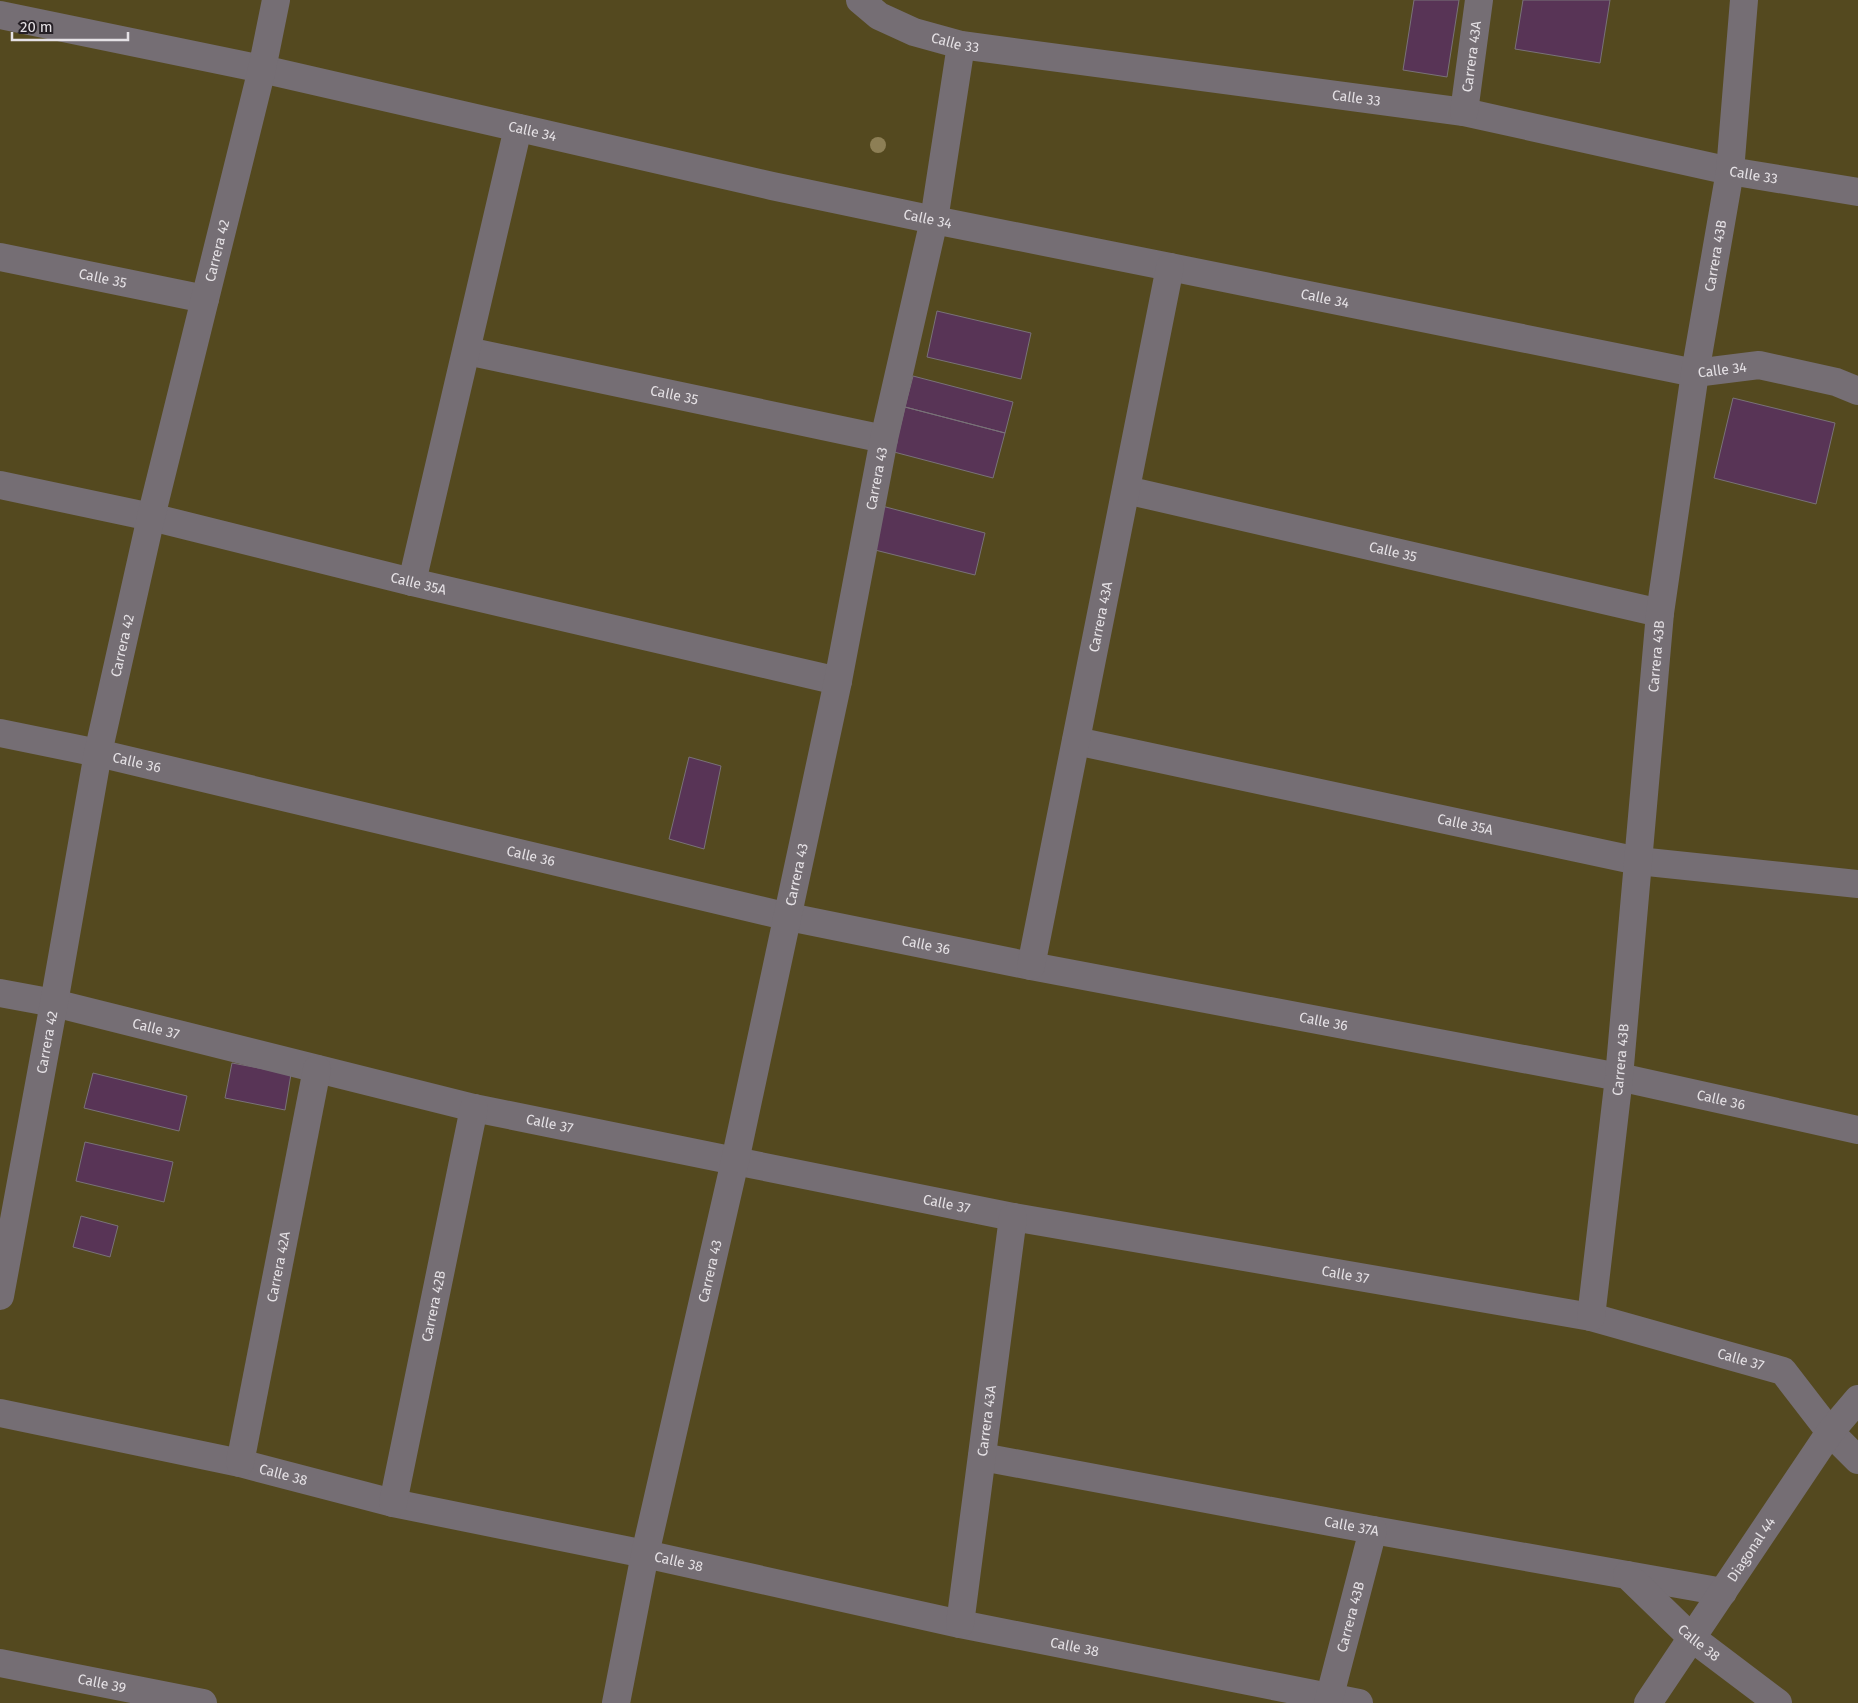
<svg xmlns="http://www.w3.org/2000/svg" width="1858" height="1703" viewBox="0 0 1858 1703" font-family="'Fira Sans',sans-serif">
<rect width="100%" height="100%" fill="#2f292e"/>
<path fill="#54491f" d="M0,0H1858V1703H0Z"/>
<path fill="#583456" stroke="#797278" d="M1414,0H1459L1447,77L1403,70Z
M1523,0H1610L1600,63L1515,49Z
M937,311L1031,333L1021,379L927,357Z
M913,376L1013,402L1005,433L905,407Z
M1733,398L1835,423L1816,504L1714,478Z
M905,407L1005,433L993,478L894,452Z
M882,506L985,533L975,575L871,549Z
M689,757L721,766L704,849L669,839Z
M232,1063L291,1074L285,1110L225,1098Z
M93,1073L187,1096L179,1131L84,1108Z
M85,1142L173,1162L164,1202L76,1181Z
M81,1216L118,1226L110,1257L73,1247Z"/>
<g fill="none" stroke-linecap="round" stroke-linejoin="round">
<g stroke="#756e74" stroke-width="28">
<path id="s1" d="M860,0L879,16L914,32L961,45L1464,112L1730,171L1858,192"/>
<path id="s2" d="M0,15L262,69L772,186L934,220L1170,267L1695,373L1759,365L1836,382L1858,391"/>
<path id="s3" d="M1464,112L1479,0"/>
<path id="s4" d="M0,257L205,299"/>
<path id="s5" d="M467,351L884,439"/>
<path id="s6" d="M0,485L151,517L412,582L838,681"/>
<path id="s7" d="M1126,490L1660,613"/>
<path d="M412,582L518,128"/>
<path id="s8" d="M0,733L98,753L789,917L1031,966L1619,1077L1858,1130"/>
<path id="s9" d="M1076,741L1638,861L1858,884"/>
<path id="s10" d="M1031,966L1170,267"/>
<path id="s11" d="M0,993L54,1003L474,1108L735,1161L1013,1217L1591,1317L1783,1371L1830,1432L1858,1460"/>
<path id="s12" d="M0,1296L54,1003L98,753L151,517L262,69L276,0"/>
<path id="s13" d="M1591,1317L1619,1077L1660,613L1695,373L1730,171L1744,0"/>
<path id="s14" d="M0,1413L240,1463L393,1503L645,1554L960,1624L1359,1703"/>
<path id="s15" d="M982,1457L1373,1530L1723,1592"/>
<path id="s16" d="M240,1463L317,1069"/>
<path id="s17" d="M393,1503L474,1108"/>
<path id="s18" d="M1627,1575L1692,1638L1778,1703"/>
<path id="s19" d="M960,1624L1013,1217"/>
<path id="s20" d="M0,1663L203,1703"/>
<path id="s21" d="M616,1703L645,1554L735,1161L838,681L884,439L934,220L961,45"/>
<path id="s22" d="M1328,1703L1373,1530"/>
<path id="s23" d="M1648,1703L1830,1432L1858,1399"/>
</g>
</g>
<circle fill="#8d7f55" cx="878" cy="145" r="8"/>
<g text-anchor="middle" stroke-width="4" stroke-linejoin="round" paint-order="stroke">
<g font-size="14" fill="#e5e1e5" stroke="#251f25">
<text dy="5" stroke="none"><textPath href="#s1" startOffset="106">Calle 33</textPath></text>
<text dy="5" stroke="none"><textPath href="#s3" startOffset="56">Carrera 43A</textPath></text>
<text dy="5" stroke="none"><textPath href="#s1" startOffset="511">Calle 33</textPath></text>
<text dy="5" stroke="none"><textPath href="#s2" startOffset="545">Calle 34</textPath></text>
<text dy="5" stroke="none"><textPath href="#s1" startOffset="916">Calle 33</textPath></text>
<text dy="5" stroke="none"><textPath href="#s2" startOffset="950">Calle 34</textPath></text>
<text dy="5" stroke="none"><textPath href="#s12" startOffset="1068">Carrera 42</textPath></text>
<text dy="5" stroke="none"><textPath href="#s13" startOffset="1069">Carrera 43B</textPath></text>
<text dy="5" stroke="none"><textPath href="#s4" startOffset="105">Calle 35</textPath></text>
<text dy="5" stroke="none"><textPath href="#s2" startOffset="1355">Calle 34</textPath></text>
<text dy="5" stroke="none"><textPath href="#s2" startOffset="1760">Calle 34</textPath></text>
<text dy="5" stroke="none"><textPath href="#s5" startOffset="212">Calle 35</textPath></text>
<text dy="5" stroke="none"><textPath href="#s21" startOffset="1252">Carrera 43</textPath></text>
<text dy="5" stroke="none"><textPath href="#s7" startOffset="274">Calle 35</textPath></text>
<text dy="5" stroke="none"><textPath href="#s6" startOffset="430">Calle 35A</textPath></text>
<text dy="5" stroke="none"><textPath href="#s10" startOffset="356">Carrera 43A</textPath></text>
<text dy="5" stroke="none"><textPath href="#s12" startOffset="662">Carrera 42</textPath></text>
<text dy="5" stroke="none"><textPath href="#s13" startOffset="664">Carrera 43B</textPath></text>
<text dy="5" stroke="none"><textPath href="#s8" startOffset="140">Calle 36</textPath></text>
<text dy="5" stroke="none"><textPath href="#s9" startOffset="398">Calle 35A</textPath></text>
<text dy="5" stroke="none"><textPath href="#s8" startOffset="545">Calle 36</textPath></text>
<text dy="5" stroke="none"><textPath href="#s21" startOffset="848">Carrera 43</textPath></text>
<text dy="5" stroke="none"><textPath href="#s8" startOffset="950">Calle 36</textPath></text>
<text dy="5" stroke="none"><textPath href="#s8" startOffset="1355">Calle 36</textPath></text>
<text dy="5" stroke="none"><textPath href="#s11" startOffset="160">Calle 37</textPath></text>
<text dy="5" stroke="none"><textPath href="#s12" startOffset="258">Carrera 42</textPath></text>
<text dy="5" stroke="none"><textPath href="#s13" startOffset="259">Carrera 43B</textPath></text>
<text dy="5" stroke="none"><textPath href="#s8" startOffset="1760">Calle 36</textPath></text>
<text dy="5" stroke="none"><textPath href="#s11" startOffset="565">Calle 37</textPath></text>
<text dy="5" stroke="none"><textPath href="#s11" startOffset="970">Calle 37</textPath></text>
<text dy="5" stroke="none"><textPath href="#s16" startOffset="200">Carrera 42A</textPath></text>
<text dy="5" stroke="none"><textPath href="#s21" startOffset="442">Carrera 43</textPath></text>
<text dy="5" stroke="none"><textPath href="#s11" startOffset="1375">Calle 37</textPath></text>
<text dy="5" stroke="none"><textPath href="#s17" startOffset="201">Carrera 42B</textPath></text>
<text dy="5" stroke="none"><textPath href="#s11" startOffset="1780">Calle 37</textPath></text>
<text dy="5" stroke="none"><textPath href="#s19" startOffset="205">Carrera 43A</textPath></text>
<text dy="5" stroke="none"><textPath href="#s14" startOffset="290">Calle 38</textPath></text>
<text dy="5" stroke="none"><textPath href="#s15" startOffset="376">Calle 37A</textPath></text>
<text dy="5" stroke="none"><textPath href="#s23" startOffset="185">Diagonal 44</textPath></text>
<text dy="5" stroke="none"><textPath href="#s14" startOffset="695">Calle 38</textPath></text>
<text dy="5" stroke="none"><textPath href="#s22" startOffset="89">Carrera 43B</textPath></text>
<text dy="5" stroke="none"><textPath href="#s18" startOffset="99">Calle 38</textPath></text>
<text dy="5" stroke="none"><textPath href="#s14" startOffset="1100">Calle 38</textPath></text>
<text dy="5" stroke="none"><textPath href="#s20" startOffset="104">Calle 39</textPath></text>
</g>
</g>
<path d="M12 32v8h116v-8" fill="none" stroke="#e5e1e5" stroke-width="2.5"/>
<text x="20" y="32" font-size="15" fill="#e5e1e5" stroke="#251f25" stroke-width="4" paint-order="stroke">20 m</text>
</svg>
